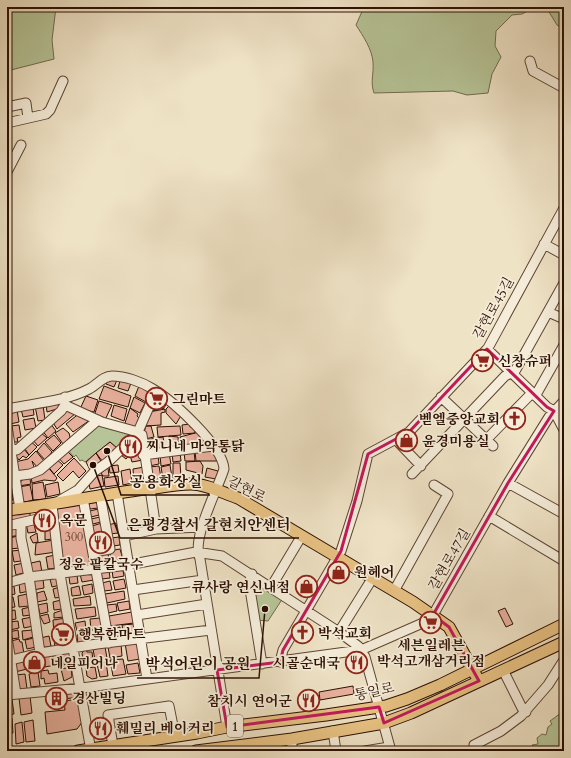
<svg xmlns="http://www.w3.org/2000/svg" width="571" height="758" viewBox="0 0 571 758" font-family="Cardo,'Noto Serif KR',serif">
<rect width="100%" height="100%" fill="#efe3c6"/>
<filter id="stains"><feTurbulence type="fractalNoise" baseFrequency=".005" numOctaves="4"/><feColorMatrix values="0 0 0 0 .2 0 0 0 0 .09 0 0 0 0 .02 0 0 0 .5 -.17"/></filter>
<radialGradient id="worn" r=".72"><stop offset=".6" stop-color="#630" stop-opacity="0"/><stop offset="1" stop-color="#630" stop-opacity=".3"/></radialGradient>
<path fill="#b6c497" stroke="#716a4d" d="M7,7H56L52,40L54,59L7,71Z
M364,7H535L522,14L512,15L496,31L495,46L501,57L492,74L488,93L467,95L453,91L374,93C370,82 374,74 373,62C372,49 363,36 356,25Z
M546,7H564V29L557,25Z
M98,420L131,434L117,448L110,442L85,462L82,460L80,461L76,455L74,457L67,449Z
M254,578L283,598L268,621L257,620L251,584Z
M564,708V751H534L532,745L538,744L537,738L542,734L546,735L548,727L552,724L550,721L561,713Z"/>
<path fill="#e8b19e" stroke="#2c0f03" d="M108,378L117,380L114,387L106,384Z
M120,381L131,383L128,391L118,388Z
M104,386L131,396L128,407L99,399Z
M139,386L149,390L146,402L135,396Z
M156,395L168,402L163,409L160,404L157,410L149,411Z
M86,396L98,400L94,412L80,409Z
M134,397L145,403L140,413L130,408Z
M59,401L60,408L47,412L46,404Z
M99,401L112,405L105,420L94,416Z
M43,405L45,420L38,421L35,406Z
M114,405L127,409L124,421L111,416Z
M170,405L182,414L176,424L166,413V409Z
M33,407L34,415L23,417L21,409Z
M70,407L76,413L57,429L52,421Z
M130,408L138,414L137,416L139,418L136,427H130L125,423Z
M165,409V412L161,413V425L146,426L144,423L149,412Z
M17,410L19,422L10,424L9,412Z
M81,412L90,420L73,432L66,424Z
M34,418L36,428L25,430L23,420Z
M50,423L56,431L48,438L42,430Z
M190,424V427L194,426L195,433L183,434L182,425Z
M19,425L21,437L17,438L18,442H13L11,426Z
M146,426H151L154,437L145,439L144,432Z
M180,426L181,435L158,437L157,427Z
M63,428L69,433L70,437L63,444L55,433Z
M40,432L47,438L38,446L32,439Z
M199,432L208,443L183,448L180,437Z
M54,435L61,443L53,451L45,442Z
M169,436L178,437L179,449H169Z
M163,437L165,448L147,453L145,440Z
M29,440L37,447L29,455L23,446Z
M110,442L117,448L103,462L96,453Z
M44,443L52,452L45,460L37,451Z
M141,447L143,460L132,462L130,455L137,453L136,448Z
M23,448L29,455L26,458L23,456L19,460L15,455Z
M65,449L73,457L64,464L58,457Z
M125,449L131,453L126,459L121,455Z
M212,449L217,461H196L195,451Z
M36,451L44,461L37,467L32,461L35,470L18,472L15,462L28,459Z
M194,451L195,461H185L184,452Z
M180,452L181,461L173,462L172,453Z
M96,453L102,463L91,472L86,462Z
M169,453L171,464L161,466L160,455Z
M158,454L159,464L149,466L148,456Z
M55,458L63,465L54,474L47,465Z
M74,458L86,471L79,478L73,471L63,481L57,475Z
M200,461L203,466L202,474L186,470V462Z
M173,463H180L181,477L173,478Z
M118,465L119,472L110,473L109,466Z
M170,465L172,477L163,479L161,467Z
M47,466L57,478L55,481L44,480L32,483L31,476Z
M159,466L161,478L151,481L149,467Z
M144,467L145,480L134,482L133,469Z
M108,468L109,476H103L101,473Z
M207,468L218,471L216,479L205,477Z
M130,469L132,483L123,485L121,471Z
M29,475L31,484L19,486V481H22L21,477Z
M102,475L104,486L90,489L89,483L97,476Z
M118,476L119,485L105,487L104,478Z
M43,482L46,499L33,500L32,484Z
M58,482L60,494L47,497L45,485Z
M30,485L33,500L22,503L19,487Z
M7,488H12L13,500L7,501Z
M97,500L98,508L90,509L88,501Z
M81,503L93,566L64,570L57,508Z
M98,509L99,515L91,517L90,511Z
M30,512V519L7,523V516Z
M49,516L52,529L40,531L37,521Z
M100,517L101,522L93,524L91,519Z
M33,521L36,532L28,533L26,523Z
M102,523L104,534L94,536L92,526Z
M116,523L118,533L110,534L108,525Z
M18,525L20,535L9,537L8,527Z
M52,529V539L45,540V531Z
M37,533L38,542L33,543L30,537Z
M105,535L108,548L95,551L94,536Z
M18,536L20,548L9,549V538Z
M119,537L120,545L113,546L111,538Z
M54,540L56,552L35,555L36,543Z
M120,549L122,556L119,560H111L110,553L114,552V550Z
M21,550V561L14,562L12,551Z
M108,553L109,561L100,562L98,554Z
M55,555L57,568L48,569L46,557Z
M40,561L42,572L36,574L32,572L31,563Z
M24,563L25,571L23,573L16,575L14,565Z
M120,568L123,570L124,576L113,578L112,569Z
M109,570L110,578L102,579L100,571Z
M93,572L94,580L82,582L80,574Z
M72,575H77L78,583L70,584L69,577Z
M56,578L58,579L60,585L52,587L50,579Z
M43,579L44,588L33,590L34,581Z
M124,579L126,588L115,590L113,581Z
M24,581L28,583L29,591L20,593L19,582Z
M110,581L112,590L104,591L102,583Z
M92,584L93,593L84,595L82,586Z
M14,586L15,594L7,596V587Z
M79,586L81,595L72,596L71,588Z
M60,587L62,597L55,598L53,589Z
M44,591L47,600L37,602V593Z
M124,591L125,599L107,603L105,594Z
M27,594L29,606L19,607L18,596Z
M90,596L91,605L74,606L73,599Z
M13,597L15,607L7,608V598Z
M61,600L62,609L54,610L53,602Z
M129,601L130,609L119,611L117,603Z
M47,603L48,612L40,614L38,605Z
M116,604L117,611L108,613L107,605Z
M30,607L31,615L23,616L22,609Z
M95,607L96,616L77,619L75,609Z
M505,608L513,624L506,627L498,611Z
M15,610L16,619L10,620L9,611Z
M63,610L64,617L54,618V613Z
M132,612L134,623L110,626L109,616Z
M48,614L50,622L44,624L40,616Z
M32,617L33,626L24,628L22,619Z
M66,618L72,648L55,650L53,620Z
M100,618L102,629L91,630L90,619Z
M18,621L19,628L10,630L9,622Z
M85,621L86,630L77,631L75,623Z
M134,624L136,636L124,638L122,625Z
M120,627L121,637L112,639L111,629Z
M18,630L19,638L10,639L9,632Z
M32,630L33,637L23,640L22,631Z
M87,633L88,644L78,645L77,635Z
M49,636L51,646L42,648L40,638Z
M34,638L36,647L27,649L25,640Z
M19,639L20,642H22L24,654L16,656L12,653L11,641Z
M138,641L140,659L128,661L125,643Z
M121,644L122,656L110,658L108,647Z
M105,647L107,658L95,660L93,649Z
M86,648L87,652H92L93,660L83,661L82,653Z
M67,652L71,654L72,663L63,665L64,661L61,662L59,653Z
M52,653L55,665L45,667L43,655Z
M39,656L40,668L30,670L28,658Z
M22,659L23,663L25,662L27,669L15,672L16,661Z
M123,659L126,674L113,676L110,660Z
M106,662L108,676L100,677L97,664Z
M138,663L140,673L128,674L126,665Z
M71,667L72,677L64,681L61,669Z
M95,667L97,678L92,679L87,676L86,668Z
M48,670L49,674L57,673L58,682L45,684L44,678L41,679V671Z
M38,672L40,686L31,687L29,674Z
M25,674L27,689L20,690L18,688L16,675Z
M353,686L354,694L320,700L319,692Z
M63,692L78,693L79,697L64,699Z
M30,696L32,713L21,715L19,698Z
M7,699H12L14,714L7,715Z
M79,699L83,721L77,729L47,734L45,712L65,710L64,701Z
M12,718L13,733L8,734L7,719Z
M33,720L35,741L26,742L24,722Z
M22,722L24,742L16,744L15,724Z"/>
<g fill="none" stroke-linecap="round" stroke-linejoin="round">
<defs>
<path id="minor" d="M530,61L533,71L564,88
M7,107L26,103L28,118
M7,123L46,114L50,110L63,81
M7,172L21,145
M544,244L564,255
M548,312L564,319
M487,349L547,407L554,411L564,430
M441,397L493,446
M65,405L102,422L138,432
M7,411L12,408C37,403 66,401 89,389C97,385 103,376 112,376C125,376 142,382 153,389C173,401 223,446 224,469C217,491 191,539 200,559L227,727
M7,426L20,509
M137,434L142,435L156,529
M398,439L399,443L421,466
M486,440L529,396L537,393L564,345
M7,448L17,450L61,411L65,405V397
M143,455L213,446
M412,474L505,376L515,371L564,283
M15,476L30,474L40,470L98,420
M508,483L564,514
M117,493L147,679
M83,498L109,643
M52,505L60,574L91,751
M489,516L564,561
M21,523V538L29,577L40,653
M7,526L46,517L52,505L78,490L95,471L108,462L137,434L156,391
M124,536L156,529L202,527
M94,552L110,549L100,495
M252,574L249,583L262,664
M7,583L29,577L128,565L196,552L222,556L339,632L358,646L365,657L391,751
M271,587L301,537
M133,590L203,580
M394,591L448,494L434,485
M137,615L207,604
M339,632L372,579
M7,637L16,694
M7,661L40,653L97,644L211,630
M280,662L283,650L341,551L357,501L368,454L409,432L488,348L564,208
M503,670L522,708L526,712
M7,695L82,688L361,650L425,622L433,615L508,483L549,417L564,401
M333,731L336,751
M292,739V751
M113,746L108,715L169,706L175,736
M365,751L389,747
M475,751L474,745L501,731L521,716L548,685L564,660"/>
<path id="major" d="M7,510C57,505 105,493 155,488C167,486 179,484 191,484C207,484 223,493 238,498L413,602L449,627L479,681
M78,751L197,733L227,727L326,715L386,706L407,699L440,685L564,624
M196,751L292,739L384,723L411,713L564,642"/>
</defs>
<use href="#minor" stroke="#5d4434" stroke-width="11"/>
<use href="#major" stroke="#2c0f03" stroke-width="13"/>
<use href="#minor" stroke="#f5edda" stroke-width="9"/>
<use href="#major" stroke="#e8c283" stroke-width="11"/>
</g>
<path fill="none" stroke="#c2185b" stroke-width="3" stroke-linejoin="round" d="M487,349L547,407L554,411L508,483L433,615L449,627L479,681L384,723L379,707L227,727L217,670L280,662L283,650L341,551L368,454L409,432Z"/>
<defs>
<symbol id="supermarket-ring" viewBox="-11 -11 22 22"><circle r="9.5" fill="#f5edda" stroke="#8f2418" stroke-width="1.5"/><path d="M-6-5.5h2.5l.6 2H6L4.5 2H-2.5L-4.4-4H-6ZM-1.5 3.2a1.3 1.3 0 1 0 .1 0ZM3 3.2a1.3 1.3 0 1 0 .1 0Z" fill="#8f2418"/></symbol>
<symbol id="church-ring" viewBox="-11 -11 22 22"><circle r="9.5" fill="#f5edda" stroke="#8f2418" stroke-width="1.5"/><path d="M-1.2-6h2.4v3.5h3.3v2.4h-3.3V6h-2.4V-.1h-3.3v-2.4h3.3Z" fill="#8f2418"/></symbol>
<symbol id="shop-ring" viewBox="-11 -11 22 22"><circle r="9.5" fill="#f5edda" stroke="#8f2418" stroke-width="1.5"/><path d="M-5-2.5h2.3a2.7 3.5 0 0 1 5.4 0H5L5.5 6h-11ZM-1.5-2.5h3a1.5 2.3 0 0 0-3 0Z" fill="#8f2418"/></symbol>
<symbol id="restaurant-ring" viewBox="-11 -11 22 22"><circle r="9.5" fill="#f5edda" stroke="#8f2418" stroke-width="1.5"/><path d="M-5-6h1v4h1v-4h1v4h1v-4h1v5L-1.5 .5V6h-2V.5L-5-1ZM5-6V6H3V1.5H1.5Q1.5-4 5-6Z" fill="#8f2418"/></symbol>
<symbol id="building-ring" viewBox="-11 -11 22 22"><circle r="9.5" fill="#f5edda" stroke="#8f2418" stroke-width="1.5"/><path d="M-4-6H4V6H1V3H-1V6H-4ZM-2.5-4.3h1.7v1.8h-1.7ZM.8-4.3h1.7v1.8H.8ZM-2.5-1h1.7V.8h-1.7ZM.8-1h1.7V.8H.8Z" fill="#8f2418"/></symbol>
</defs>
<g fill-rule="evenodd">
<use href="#supermarket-ring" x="470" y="348" width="25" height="25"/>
<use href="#supermarket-ring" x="144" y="386" width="25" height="25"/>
<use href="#church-ring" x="502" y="406" width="25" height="25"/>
<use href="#shop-ring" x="394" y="428" width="25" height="25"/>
<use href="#restaurant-ring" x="118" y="434" width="25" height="25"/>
<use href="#restaurant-ring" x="32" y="508" width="25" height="25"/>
<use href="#restaurant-ring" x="88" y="530" width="25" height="25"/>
<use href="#shop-ring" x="326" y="560" width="25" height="25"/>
<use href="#shop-ring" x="294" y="574" width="25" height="25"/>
<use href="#supermarket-ring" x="418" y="610" width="25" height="25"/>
<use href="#church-ring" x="290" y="620" width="25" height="25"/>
<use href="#supermarket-ring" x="50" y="622" width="25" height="25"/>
<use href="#shop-ring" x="22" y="650" width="25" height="25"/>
<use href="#restaurant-ring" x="344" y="650" width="25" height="25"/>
<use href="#building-ring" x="44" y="686" width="25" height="25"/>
<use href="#restaurant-ring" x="296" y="688" width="25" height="25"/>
<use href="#restaurant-ring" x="88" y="716" width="25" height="25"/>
</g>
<g text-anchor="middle" stroke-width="3.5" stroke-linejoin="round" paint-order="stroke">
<g font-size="12" fill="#5b382a">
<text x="74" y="541">300</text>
</g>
<rect fill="#f5edda" stroke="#685244" stroke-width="1" x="227" y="715" width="16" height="22" rx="3"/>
<g font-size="13" font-weight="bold" fill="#2c0f03">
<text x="235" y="731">1</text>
</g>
<g font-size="14" fill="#2c0f03" stroke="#f5edda">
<text transform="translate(493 308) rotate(-61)" y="5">갈현로45길</text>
<text transform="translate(247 489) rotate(27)" y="5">갈현로</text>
<text transform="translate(449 559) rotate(-60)" y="5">갈현로47길</text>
<text transform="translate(374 691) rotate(-12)" y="5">통일로</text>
</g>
<g font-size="14" font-weight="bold" fill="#2c0f03" stroke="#f5edda" text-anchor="start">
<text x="498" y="366">신창슈퍼</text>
<text x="172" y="404">그린마트</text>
<text x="500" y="424" text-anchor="end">벧엘중앙교회</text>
<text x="422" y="446">윤경미용실</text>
<text x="146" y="451">찌니네 마약통닭</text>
<text x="60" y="525">옥문</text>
<text x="101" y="569" text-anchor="middle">정윤 팥칼국수</text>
<text x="354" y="577">원헤어</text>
<text x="290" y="592" text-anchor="end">큐사랑 연신내점</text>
<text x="318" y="638">박석교회</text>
<text x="78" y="639">행복한마트</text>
<text x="431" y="650" text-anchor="middle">세븐일레븐<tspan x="431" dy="16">박석고개삼거리점</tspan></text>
<text x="50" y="668">네일피어나</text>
<text x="340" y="668" text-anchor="end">시골순대국</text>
<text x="72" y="703">경산빌딩</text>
<text x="292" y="706" text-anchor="end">참치시 연어군</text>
<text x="116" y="733">훼밀리 베이커리</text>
</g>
</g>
<path fill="none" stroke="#2c0f03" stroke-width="1.5" d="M107 451L121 495H210M93 465L120 538H299M265 609L259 678H137"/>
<g fill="#2c0f03" stroke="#f5edda" stroke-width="1.5">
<circle cx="107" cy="451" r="4"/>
<circle cx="93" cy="465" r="4"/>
<circle cx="265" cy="609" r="4"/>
</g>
<g font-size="15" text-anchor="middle" font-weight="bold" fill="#2c0f03" stroke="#f5edda" stroke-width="3.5" stroke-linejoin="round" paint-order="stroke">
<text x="166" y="487">공용화장실</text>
<text x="209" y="530">은평경찰서 갈현치안센터</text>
<text x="198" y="669">박석어린이 공원</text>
</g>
<rect width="571" height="758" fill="none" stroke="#efe3c6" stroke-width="24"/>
<rect x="8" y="8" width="555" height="742" fill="none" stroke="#2c0f03" stroke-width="2"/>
<rect x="12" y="12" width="547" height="734" fill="none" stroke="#2c0f03"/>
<rect width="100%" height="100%" filter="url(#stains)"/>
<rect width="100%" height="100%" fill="url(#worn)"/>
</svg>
